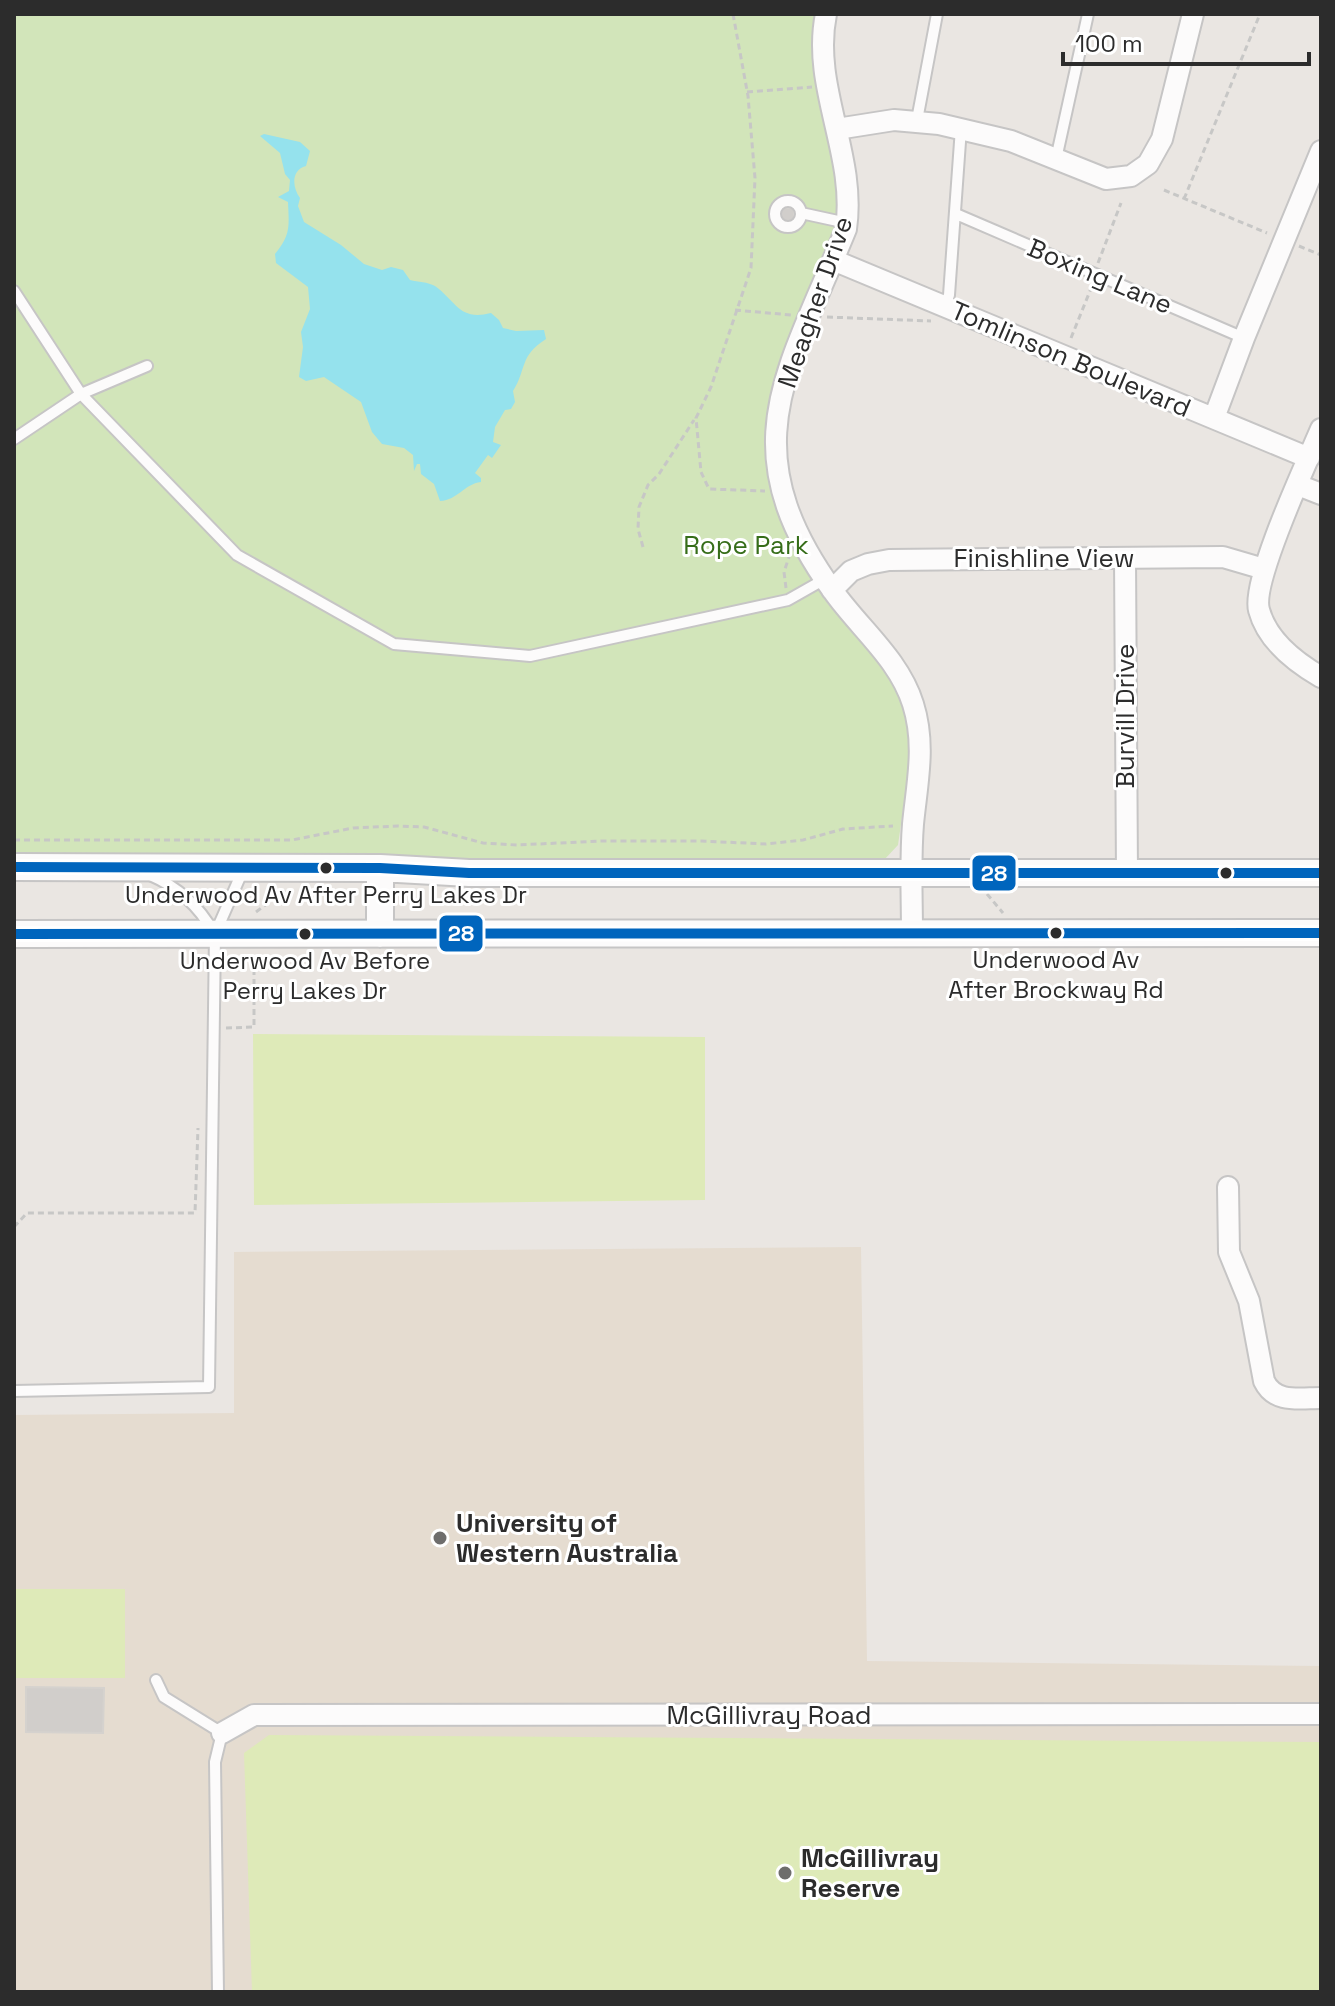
<svg xmlns="http://www.w3.org/2000/svg" width="1335" height="2006" viewBox="0 0 1335 2006" font-family="'Space Grotesk',sans-serif">
<rect width="100%" height="100%" fill="#eae6e2"/>
<path fill="#e5dcd0" d="M861,1247L867,1661L1321,1666V1992H14V1415L234,1413V1252Z"/>
<path fill="#d2e5ba" d="M14,14H818L838,170L839,220L803,306L768,420L769,470L790,539L828,604L884,666L901,696L910,730L909,768L898,845L884,860H441L276,854L14,857Z"/>
<path fill="#deeab8" d="M253,1034L705,1037V1200L254,1205Z
M14,1589H125V1678H14Z
M269,1735L1321,1742V1992H252L244,1753Z"/>
<path fill="#95e2ed" d="M264,134L300,142L310,151L306,166C291,170 292,187 300,198L298,206L304,222L341,245L364,264L382,270L391,267L403,270L410,280C418,282 428,282 435,286C457,302 459,321 491,313L499,320L503,328L516,331L544,330L546,339C519,356 527,369 513,391L515,402L511,409L505,410L495,427L493,442L501,445L492,458L488,455L475,473L481,478V482C464,484 458,500 440,501L434,484L421,474L420,464H417L414,471L413,455L404,448L382,444L372,432L361,402L324,377L306,381L299,377L303,347L301,332L310,309L308,287L276,263L275,254C291,235 289,226 288,202L278,197L289,191L290,180L285,174L280,153L260,136Z"/>
<path fill="#d1cecb" stroke="#d5d2ce" stroke-width="2" d="M780,208H794V221H780Z
M26,1687L104,1688L103,1733L26,1732Z"/>
<g fill="none" stroke-linecap="round" stroke-linejoin="round">
<defs>
<path id="service" d="M917,120L937,14
M1056,159L1088,14
M775 214a13 13 0 1 1 26 0a13 13 0 1 1-26 0Z
M801,213L847,223
M956,214L1244,338
M14,291L81,394L14,439
M945,306L949,295L961,128
M147,366L81,394L237,555L394,644L530,656L788,600L825,579
M150,875C178,887 199,906 214,933
M14,1391L209,1387L215,934L243,870
M156,1680L164,1697L222,1733L215,1762L218,1992"/>
<path id="minor" d="M826,14C811,87 857,155 846,229C788,372 729,447 833,591C860,629 899,659 913,704C926,745 917,783 913,824C910,861 912,897 912,934
M837,129L894,120L939,124L1011,141L1106,179L1131,176L1148,164L1162,139L1193,14
M833,260L1309,458
M1214,418L1244,338L1321,151
M1321,429C1307,462 1251,581 1259,610C1267,640 1295,662 1321,677
M1298,485L1321,494
M1125,558L1127,874
M832,590L851,571L868,564L889,560L1223,557L1264,569
M1228,1187L1229,1252L1249,1301L1264,1381C1275,1404 1300,1398 1321,1398
M222,1733L254,1715L1321,1714"/>
<path id="secondary" d="M14,867L380,868L469,873H1321
M14,934L1321,933
M380,934V868"/>
</defs>
<use href="#service" stroke="#c6c5c5" stroke-width="14"/>
<use href="#minor" stroke="#c6c5c5" stroke-width="24"/>
<use href="#secondary" stroke="#c6c5c5" stroke-width="30"/>
<path stroke="#c7c7c6" stroke-width="3" stroke-dasharray="6 4" stroke-linecap="butt" d="M733,14L748,96L755,178L751,268L711,387L696,418L701,472L709,489L765,491
M747,92L812,87
M1164,190L1267,233
M1184,199L1260,14
M1299,246L1321,255
M1098,263L1121,203
M735,310L791,315
M827,317L931,321
M1071,338L1092,286
M643,547L638,529L639,507L648,485L659,474L694,420
M786,588L784,572L789,557
M14,840H292L353,828L398,826L424,827L483,843L517,845L601,841H701L766,844L803,840L843,829L893,826
M987,894L1003,913
M256,912L285,890
M226,1028L254,1027V955
M14,1227L27,1213H195L198,1128"/>
<use href="#service" stroke="#fcfbfb" stroke-width="10"/>
<use href="#minor" stroke="#fcfbfb" stroke-width="20"/>
<use href="#secondary" stroke="#fcfbfb" stroke-width="26"/>
<defs>
<path id="bus-1" d="M14,867L380,868L469,873H1321
M14,934L1321,933"/>
</defs>
<use href="#bus-1" stroke="#fff" stroke-width="16"/>
<use href="#bus-1" stroke="#0065bd" stroke-width="10"/>
</g>
<g fill="#2c2c2c" stroke="#fff" stroke-width="3">
<circle cx="326" cy="868" r="7"/>
<circle cx="1226" cy="873" r="7"/>
<circle cx="1056" cy="933" r="7"/>
<circle cx="305" cy="934" r="7"/>
</g>
<g fill="#6e6d6c" stroke="#fff" stroke-width="3">
<circle cx="440" cy="1538" r="8"/>
<circle cx="785" cy="1873" r="8"/>
</g>
<g text-anchor="middle" stroke-width="6" stroke-linejoin="round" paint-order="stroke">
<g font-size="24" fill="#2c2c2c" stroke="#fff">
<text x="326" y="903">Underwood Av After Perry Lakes Dr</text>
<text x="1056" y="968">Underwood Av<tspan x="1056" dy="30">After Brockway Rd</tspan></text>
<text x="305" y="969">Underwood Av Before<tspan x="305" dy="30">Perry Lakes Dr</tspan></text>
</g>
<g font-size="26" fill="#2c2c2c" stroke="#fff">
<text transform="translate(1100 276) rotate(23)" y="9">Boxing Lane</text>
<text transform="translate(815 302) rotate(-71)" y="9">Meagher Drive</text>
<text transform="translate(1071 359) rotate(23)" y="9">Tomlinson Boulevard</text>
<text x="1044" y="567">Finishline View</text>
<text transform="translate(1125 716) rotate(-90)" y="9">Burvill Drive</text>
<text x="769" y="1724">McGillivray Road</text>
</g>
<g font-size="26" fill="#366d19" stroke="#fff">
<text x="746" y="554">Rope Park</text>
</g>
<g font-size="26" font-weight="bold" fill="#2c2c2c" stroke="#fff" text-anchor="start">
<text x="456" y="1532">University of<tspan x="456" dy="30">Western Australia</tspan></text>
<text x="801" y="1867">McGillivray<tspan x="801" dy="30">Reserve</tspan></text>
</g>
</g>
<g stroke="#fff" stroke-width="3">
<rect x="971" y="854" width="46" height="38" rx="8" fill="#0065bd"/>
<rect x="438" y="914" width="46" height="39" rx="8" fill="#0065bd"/>
</g>
<g font-size="22" text-anchor="middle" font-weight="bold" fill="#fff">
<text x="994" y="881">28</text>
<text x="461" y="941">28</text>
</g>
<rect width="1335" height="2006" fill="none" stroke="#2c2c2c" stroke-width="32"/>
<path d="M1063 52v12h246v-12" fill="none" stroke="#2c2c2c" stroke-width="4"/>
<text x="1075" y="52" font-size="24" fill="#2c2c2c" stroke="#ffffff" stroke-width="6" paint-order="stroke">100 m</text>
</svg>
